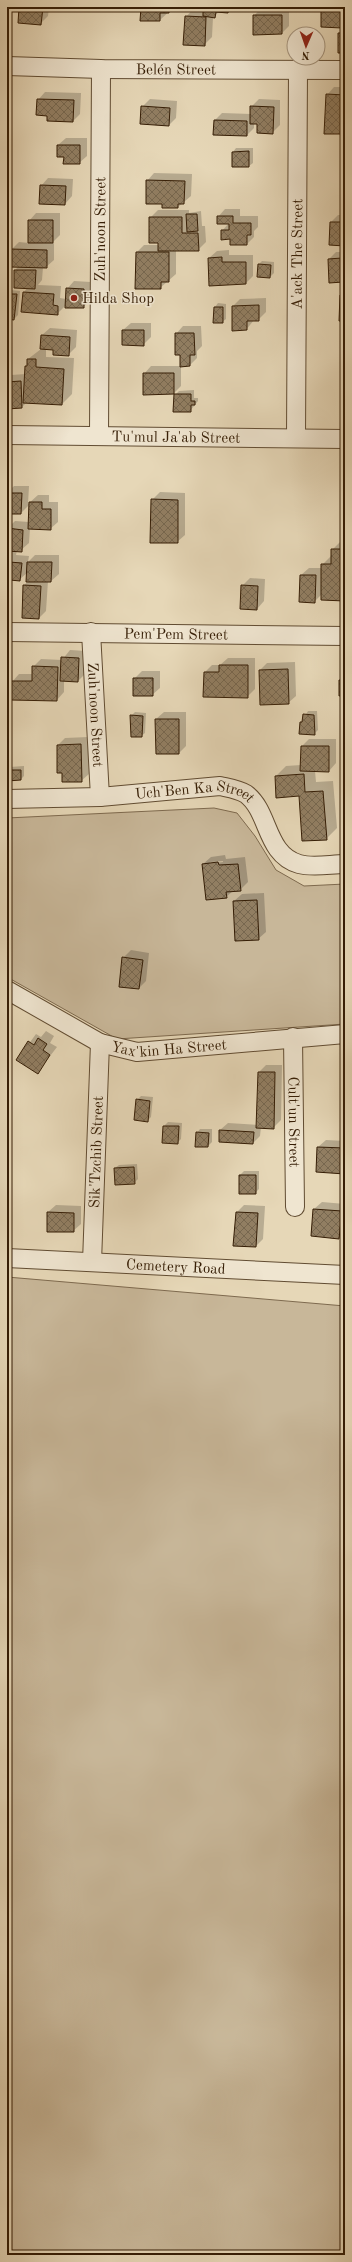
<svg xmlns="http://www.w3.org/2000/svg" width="352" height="2262" viewBox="0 0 352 2262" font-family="'Old Standard TT',serif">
<defs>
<pattern id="building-cross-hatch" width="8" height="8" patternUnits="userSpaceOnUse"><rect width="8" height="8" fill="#917e62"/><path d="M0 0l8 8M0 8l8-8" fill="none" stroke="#77674f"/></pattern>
</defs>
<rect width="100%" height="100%" fill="#e6d7b7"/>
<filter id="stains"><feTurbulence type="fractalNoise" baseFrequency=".005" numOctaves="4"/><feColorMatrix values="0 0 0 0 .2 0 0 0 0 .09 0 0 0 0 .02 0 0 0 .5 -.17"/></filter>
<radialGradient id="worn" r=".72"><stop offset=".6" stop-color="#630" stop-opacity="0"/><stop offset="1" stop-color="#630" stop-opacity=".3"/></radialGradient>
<path fill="#c8b799" stroke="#7e6a4f" d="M214,808L237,813L255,836L276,870L304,886L345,884V1024L117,1039L7,977V818Z
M7,1277L345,1306V2255H7Z"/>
<path fill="#0003" fill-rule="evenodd" d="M20,7H49L48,16L41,23Z
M142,7H174L160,20Z
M199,7H233L228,12L220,11L213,17L212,37L204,45L186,17L193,9H199Z
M311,7H345V23L341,27L322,8Z
M261,8H289V26L282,33L254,16Z
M345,27V52L339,33Z
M334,87H345V133L327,95Z
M45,92L81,93L80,114L73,121L48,115L38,100Z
M7,96H9V120L7,122Z
M150,99L177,101L176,118L169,125L142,107Z
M259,99L280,100V125L272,133L258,123H254V128L247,135L215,120L222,113L251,114V107Z
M66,138H87V156L79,163L65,156L58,145Z
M236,148H253V163L249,166H233V152Z
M154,173L192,174L191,196L178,207L163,203L147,181Z
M48,178L73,179L72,196L65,204L41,186Z
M225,209H240V216H258V227L254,231V237L247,244L231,238L222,231L229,223L218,217Z
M158,210H189V213L201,211L202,226H205L206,242L198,250H176V274L160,288L137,252L144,245H159L150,218Z
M36,213H60V235L52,243H54V260L46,267H43L42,280L38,285L61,286L60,298L66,299L67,289L74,281L91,282V300L83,307L66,305L57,314L22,311L24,292L28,287L15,270L18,267L11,250L19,242L29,243V221Z
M338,215H345V245L330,244L331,222Z
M229,250V255H253V276L246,283L210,284L209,258L217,251Z
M336,252H345V279L342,281L329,259Z
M262,261L274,262V273L270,277L259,264Z
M11,290L20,291L18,315L14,319L7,318L8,294Z
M266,298V312L258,320H254L246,330L233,306L240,299Z
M218,303L226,304V319L222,322H214L215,307Z
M131,323H151V337L143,345L123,344V330Z
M183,326H201L202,346L197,351V358L190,365L181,366V386L174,393L144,374L151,366H181V354L176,334Z
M50,328L77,330L76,347L68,355L54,349H46V357L74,358L72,394L62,404L27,402L22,407L7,408V379L11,375L26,374L28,359L41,349L42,335Z
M194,390V398H198V401L190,411L175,395L179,391Z
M14,486H29L28,504L38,495H49V502H58V522L50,529L30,528L29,543L21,550H17L16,555L29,556L28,562L35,555H59V574L51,581H48L46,611L39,618L24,585L29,581L28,572L19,580L10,573H7V529L15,521L29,522L30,504L21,513H7V493Z
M160,492L185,493V535L177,542L152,500Z
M343,539H345V600L322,594L314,602L301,575L309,568H322V565L332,555V550Z
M250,578L265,579L264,601L257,609L242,586Z
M7,648H12V682L19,674H33V667L41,659L62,660L70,650L86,651L85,674L78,681H64V692L57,700L12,691L7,695Z
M228,658H255V689L247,697L205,672L212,665H220Z
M295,662L296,696L288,703L260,670L267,663Z
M142,671H160V688L152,695L134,679Z
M343,677H345V694L340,681Z
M308,711H317L318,730L314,734L301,723Z
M135,712L146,713L145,733L141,736L131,716Z
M164,712H186V746L179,753L156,719Z
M88,737L89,774L81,781L63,772H58V745L65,738Z
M309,739H336V763L329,771H315L316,782L333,781L337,828L326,839L300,795L276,776L286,766L301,765L302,746Z
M24,766V776L21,779L7,770L10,767Z
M225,855L226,859L245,857L248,882L240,890L233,891L226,897L203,864L211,857ZM223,861V862L210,864V862Z
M264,893L266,932L258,939L234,901L242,894Z
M131,950L149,953L146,981L139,988L123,958Z
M46,1031L54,1036L50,1043L57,1047L37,1073L17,1060L36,1034L41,1037Z
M266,1065H282L281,1120L273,1128L261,1127L260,1136L253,1143L220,1130L228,1123L258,1125L259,1072Z
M141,1096L153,1097L151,1117L147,1121L137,1100Z
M168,1122L182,1123L181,1139L177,1143L164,1142V1126Z
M200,1129H212V1142L208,1146L197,1133Z
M326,1140L345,1141V1173L317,1171L318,1147Z
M137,1164L138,1179L134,1183L115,1168L119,1165Z
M244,1171H259V1189L255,1193L240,1175Z
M322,1202L345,1204V1232L339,1238L314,1209Z
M56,1205L81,1206V1224L73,1231L48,1212Z
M244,1205L265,1206L263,1239L256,1246L237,1212Z"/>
<path fill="url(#building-cross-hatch)" stroke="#351d05" d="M19,7H43L41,25L18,23Z
M141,7H169V13H160V21H140Z
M198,7H229L228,13L216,12L215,18L203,16V10H198Z
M310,7H342V28L321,27V9H310Z
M253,15H282V34L253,35Z
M185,16L206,17L205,46L183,45Z
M338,33H345V53H338Z
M326,94L345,95V134H324Z
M37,99L74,100L73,122L47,121V116L36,115Z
M141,106L170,108L169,126L140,124Z
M250,106L274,107L273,134L257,133V124H250Z
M214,120L247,121V136L213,135Z
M57,145H80V164H63L64,157H57Z
M249,151V167H232V152Z
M146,180L185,181L184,204H178V208H162V204H146Z
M40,185L66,186L65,205L39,204Z
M186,214H197L198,231L187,232Z
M217,216H233V223H251V235H247V245H230V239L221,240V230H229V224H217Z
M149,217H182V233H198L199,251H158V243H149Z
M28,220H53V243H28Z
M330,222H345V246L329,245Z
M10,249L47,250V268L10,267Z
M136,252H169V282H161V289H135Z
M222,257V262H246V284L209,286L208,258Z
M342,258L343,282L329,283L328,259Z
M258,264L271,265L270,278L257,277Z
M14,270H36L35,289L14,288Z
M66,288L84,289V308H65Z
M23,292L54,294L53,305L58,306V315L21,312Z
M7,294H17L14,320L7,319Z
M340,295L345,296V321H339Z
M259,305V321H247V330L232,331V306Z
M214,307H223V323H213Z
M122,330H144V346L122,345Z
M175,333H194L195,355H190V366L180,367V355H175Z
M41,335L70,337L69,356L53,355V350L40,349Z
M27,359H36V367L64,369L62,405L23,403L25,366H27Z
M143,373H174V394L143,395Z
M21,381L22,408L7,409V382Z
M174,394H191V401H195V405H191V412H173Z
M7,493H22L21,514H7Z
M151,499L178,500V543H150Z
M29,502H42V509H51V530L28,529Z
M7,528L23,530L22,552L7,551Z
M331,549H345V601L321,600V564H331Z
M7,553H11L9,562L22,563L20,581L10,580L9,574H7Z
M27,562H52L51,582H26Z
M300,575H316L315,603L299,602Z
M23,585L41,586L39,619L22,618Z
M241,585L258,586L257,610L240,609Z
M61,657L79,658L78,682L60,681Z
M219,665H248V698L203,697L204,672H219Z
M32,666L58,667L57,701L11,700V681H32Z
M288,669L289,704L260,705L259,670Z
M133,678H153V696H133Z
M339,680H345V695L339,696Z
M303,714L314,715L315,735L299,734L300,722H302Z
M130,715L143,716L142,737H131Z
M155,719H179V754H156Z
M81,744L82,782H62V773H57V745Z
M301,746H329V772L300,771Z
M7,770H21V780L7,781Z
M304,774L305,792L323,791L327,840L302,841L299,796L276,798L275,776Z
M218,862L219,865L238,864L241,891L226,892L227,898L206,900L202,864Z
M257,900L259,940L235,941L233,901Z
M122,957L143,960L139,989L119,987Z
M38,1038L47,1044L43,1050L50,1055L38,1074L16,1060L28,1041L34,1045Z
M258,1072H275L274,1129L256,1128Z
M136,1099L150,1101L148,1122L134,1120Z
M163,1126H179L178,1144L162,1143Z
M219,1130L254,1132L253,1144L219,1142Z
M196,1132L209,1133L208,1147H195Z
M317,1147L345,1148V1174L316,1172Z
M134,1167L135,1184L115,1185L114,1168Z
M239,1175H256V1194H239Z
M313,1209L342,1211L339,1239L311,1236Z
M47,1212L74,1213V1232H47Z
M236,1212L258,1213L256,1247L233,1246Z"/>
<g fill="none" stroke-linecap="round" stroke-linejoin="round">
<defs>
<g id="minor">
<path id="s1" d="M7,66L101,69L345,70"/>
<path id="s2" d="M7,435L345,439"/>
<path id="s3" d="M99,436L101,69"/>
<path id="s4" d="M296,438L298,70"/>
<path id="s5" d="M7,632L345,636"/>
<path id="s6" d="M91,632L100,797"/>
<path id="s7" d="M7,799L100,797L220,786C229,788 238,789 246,794C270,812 265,854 299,864C313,868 331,864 345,864"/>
<path id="s8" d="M7,990L100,1043L137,1052L345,1034"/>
<path id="s9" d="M293,1037L295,1207"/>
<path id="s10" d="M7,1258L345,1275"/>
<path id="s11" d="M92,1262L100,1043"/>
</g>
</defs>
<use href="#minor" stroke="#614c32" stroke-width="20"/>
<use href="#minor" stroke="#efe5d0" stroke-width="18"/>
</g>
<circle fill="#8f2418" stroke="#efe5d0" stroke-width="1.5" cx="74" cy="298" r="4"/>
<g text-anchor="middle" stroke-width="3" stroke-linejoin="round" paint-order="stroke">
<g font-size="15" fill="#351d05" stroke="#efe5d0">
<text dy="5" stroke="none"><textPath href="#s1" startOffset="169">Belén Street</textPath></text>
<text dy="5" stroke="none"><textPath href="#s3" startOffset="207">Zuh'noon Street</textPath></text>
<text dy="5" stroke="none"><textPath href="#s4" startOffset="184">A'ack The Street</textPath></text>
<text dy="5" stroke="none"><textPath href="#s2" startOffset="169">Tu'mul Ja'ab Street</textPath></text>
<text dy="5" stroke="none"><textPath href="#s5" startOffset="169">Pem'Pem Street</textPath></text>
<text dy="5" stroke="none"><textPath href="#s6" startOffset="83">Zuh'noon Street</textPath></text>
<text dy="5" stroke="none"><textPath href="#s7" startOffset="189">Uch'Ben Ka Street</textPath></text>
<text dy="5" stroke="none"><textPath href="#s8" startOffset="177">Yax'kin Ha Street</textPath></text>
<text dy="5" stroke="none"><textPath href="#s9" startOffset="85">Cult'un Street</textPath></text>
<text dy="5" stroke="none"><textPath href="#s11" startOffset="110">Sik'Tzchib Street</textPath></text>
<text dy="5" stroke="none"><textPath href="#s10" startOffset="169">Cemetery Road</textPath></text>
</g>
<g font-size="15" fill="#351d05" stroke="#efe5d0" text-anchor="start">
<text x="82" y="303">Hilda Shop</text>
</g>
</g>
<rect width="352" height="2262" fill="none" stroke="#e6d7b7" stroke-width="24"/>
<rect x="8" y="8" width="336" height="2246" fill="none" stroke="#351d05" stroke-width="2"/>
<rect x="12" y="12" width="328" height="2238" fill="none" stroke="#351d05"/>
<g transform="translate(306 46) rotate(182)"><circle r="19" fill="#efe5d0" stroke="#a5957f"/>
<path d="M0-3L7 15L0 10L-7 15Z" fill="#8f2418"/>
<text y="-6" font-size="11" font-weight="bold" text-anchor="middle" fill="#351d05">N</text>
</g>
<rect width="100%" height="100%" filter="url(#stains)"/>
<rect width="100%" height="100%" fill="url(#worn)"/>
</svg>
